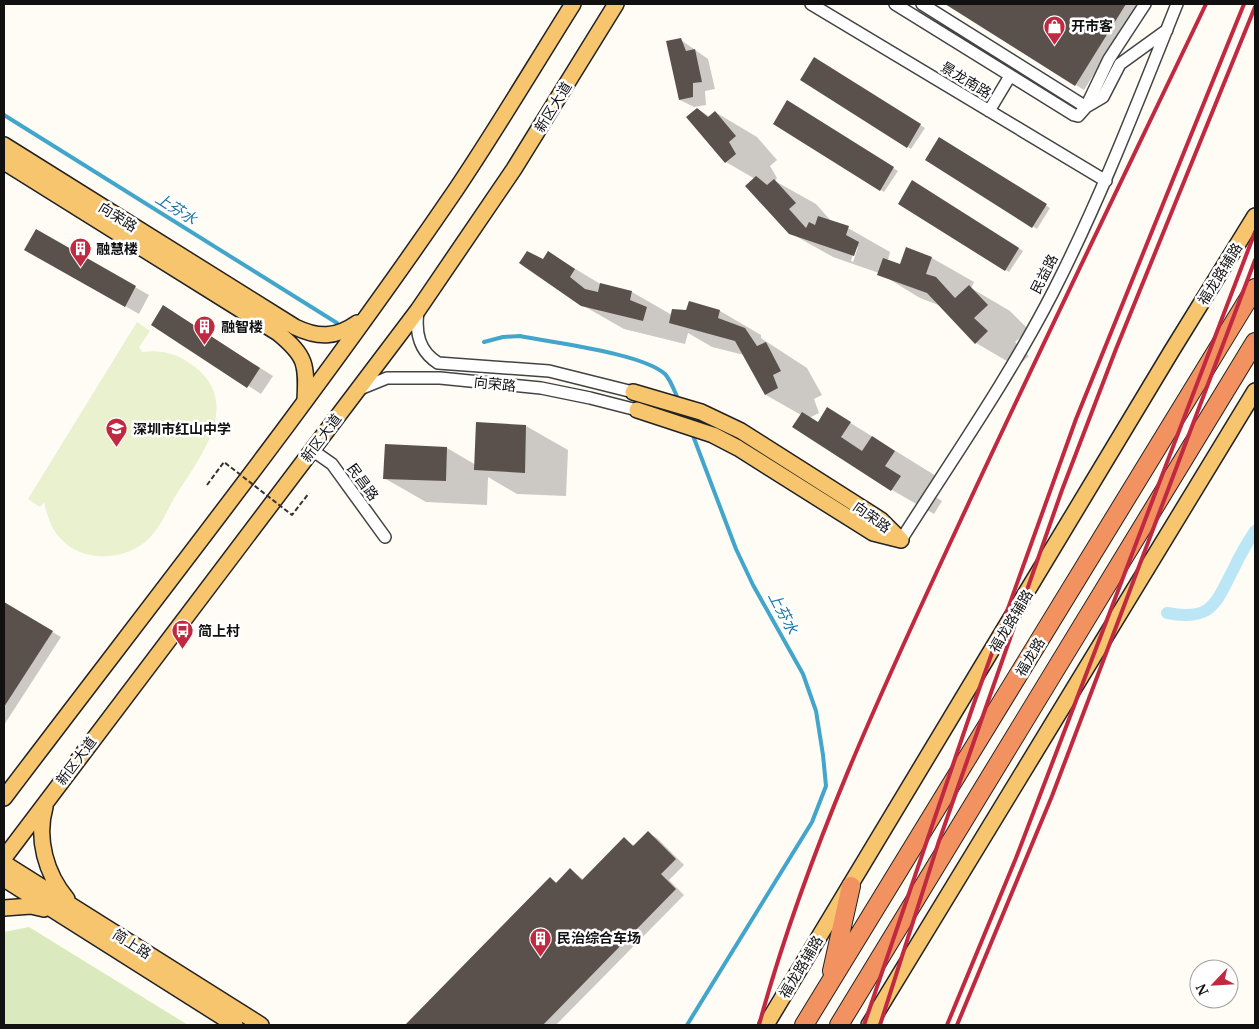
<svg xmlns="http://www.w3.org/2000/svg" width="1259" height="1029" viewBox="0 0 1259 1029" font-family="'Noto Serif','Noto Sans SC',serif">
<rect width="100%" height="100%" fill="#fffcf5"/>
<path fill="#daeabe" d="M29,927L188,1025H4V932Z"/>
<path fill="#e9f1cf" d="M137,322L150,331L139,347L142,352C162,349 179,354 195,367C243,405 199,458 176,495C167,510 159,531 145,542C122,561 82,562 61,539C51,529 47,515 44,502L40,507L28,499Z"/>
<path fill="#0003" fill-rule="evenodd" d="M947,4H1138L1084,90Z
M681,40L708,59L715,89L705,91L706,105L694,107L680,100Z
M815,59L925,128L911,149L802,80Z
M788,102L898,171L884,192L774,123Z
M698,109L710,117L715,112L757,137L777,160L770,166L777,178L775,181L816,204L832,222L848,228L890,252L888,260L901,266L907,249L932,258L974,282L971,288L1010,311L1029,330L1015,342L1029,356L1017,367L976,343L941,306L920,298L879,273L833,257L790,233L755,179L726,162L688,117ZM855,247H858L853,262L851,261Z
M940,139L1050,208L1037,229L927,160Z
M913,182L1023,251L1009,272L899,203Z
M36,231L149,295L139,314L26,250Z
M549,253L602,285L632,292L672,315L720,311L761,335V338L807,368L822,395L814,399L819,413L809,418L819,423L828,409L936,476L926,491L942,501L934,514L892,490L794,426L801,415L766,395L744,355L712,347L688,333L685,344L624,329L582,305L544,260Z
M177,315L273,376L261,394L152,325Z
M477,424L526,426L568,450L566,496L517,494L488,477L487,505L426,502L384,478L447,448L476,465Z
M4,604L61,637L4,725Z
M648,833L657,838L684,865L669,880L684,895L556,1025H407L551,879L557,883L570,869L584,880L624,839L635,846Z"/>
<g fill="none" stroke-linecap="round" stroke-linejoin="round">
<path stroke="#41a5cc" stroke-width="4" d="M4,115L337,323
M484,342L503,337L520,336C553,343 642,353 665,374C671,380 675,393 679,401
M687,1025L812,822L826,786L823,755L816,711L803,674L753,585L736,549L692,433"/>
<path stroke="#bae6f6" stroke-width="12" d="M1167,613C1213,622 1216,602 1234,568C1240,555 1247,543 1255,531"/>
</g>
<path fill="#5a514d" d="M945,4H1126L1075,86Z
M681,38L686,51L695,49L702,82L693,83V97L679,100L666,41Z
M814,57L921,124L907,148L800,80Z
M787,100L894,167L880,191L773,124Z
M697,108L708,117L715,111L736,136L729,142L736,154L725,163L686,117Z
M939,137L1047,204L1032,228L925,160Z
M756,176L767,185L774,179L796,203L789,209L806,228L809,222L815,225L818,216L849,226L846,235L859,242L854,256L789,234L745,186Z
M912,180L1019,248L1005,271L898,204Z
M36,229L136,286L125,307L24,250Z
M906,247L932,257L926,274L936,277L955,298L969,285L988,305L974,318L988,331L975,344L927,293L877,275L883,258L900,264Z
M527,251L543,259L548,251L575,269L570,277L585,289L598,292L600,283L632,291L630,300L647,307L643,321L581,306L519,263Z
M689,301L720,310L718,318L745,328L757,346L766,342L781,371L773,375L778,388L765,395L735,341L669,323L672,309L686,310Z
M163,305L260,368L247,388L151,325Z
M827,407L851,422L841,437L862,451L872,436L895,451L885,466L901,476L891,491L792,427L802,412L818,422Z
M476,422L526,425L525,473L474,470Z
M385,444L447,447L446,481L383,479Z
M4,602L53,631L4,707Z
M648,831L676,859L661,874L676,889L543,1025H405L550,877L556,883L570,868L582,880L624,837L633,846Z"/>
<g fill="none" stroke-linecap="round" stroke-linejoin="round">
<defs>
<path id="minor" d="M811,4L1106,181
M895,4L1074,115L1078,116L1086,107L1109,59L1145,4
M922,4L1086,107L1103,97L1120,64L1167,30
M989,111L1010,76
M418,311C415,333 419,351 438,363L549,371L633,392
M360,389L387,378H440L541,388L590,398L637,410
M312,450L332,464L385,537
M901,540C953,458 1009,378 1053,292C1101,198 1138,101 1177,4"/>
<path id="major" d="M4,145L295,327C318,338 336,338 357,323
M4,162L278,333C306,356 307,364 305,400
M633,392L701,412L741,431L881,520L901,540
M637,410L713,435L738,448L873,533L901,540
M4,798C156,597 313,399 455,191C496,130 534,66 573,4
M45,807C36,839 46,874 67,899
M4,858L418,310L514,169L616,4
M4,863L261,1025
M4,879L235,1025
M4,908L31,906L44,909
M766,1025L1171,352L1255,216
M869,1025L1255,391"/>
<path id="highway" d="M832,971L851,886
M804,1025L1255,288
M839,1025L1255,342"/>
</defs>
<use href="#minor" stroke="#444" stroke-width="14"/>
<use href="#major" stroke="#222" stroke-width="18"/>
<use href="#highway" stroke="#222" stroke-width="20"/>
<use href="#minor" stroke="#fff" stroke-width="11"/>
<use href="#major" stroke="#f6c56d" stroke-width="15"/>
<use href="#highway" stroke="#f29260" stroke-width="18"/>
<path stroke="#c12941" stroke-width="4" d="M759,1025C806,853 883,687 958,526C1039,351 1123,178 1206,4
M864,1025L973,706L1076,419L1244,4
M880,1025L938,844L1062,490L1116,349L1255,7
M947,1025L1016,858L1255,232
M957,1025L1052,796L1255,260"/>
<path stroke="#333" stroke-width="2" stroke-dasharray="5 2.5" stroke-linecap="butt" d="M207,485L224,462L292,515L309,493"/>
</g>
<defs>
<symbol id="shop-pin" viewBox="-11 -11 22 30"><path d="M0 17L-7.5 6A9.5 9.5 0 1 1 7.5 6Z" fill="#c12941" stroke="#fff"/><path d="M-5-2.5h2.3a2.7 3.5 0 0 1 5.4 0H5L5.5 6h-11ZM-1.5-2.5h3a1.5 2.3 0 0 0-3 0Z" fill="#fff"/></symbol>
<symbol id="building-pin" viewBox="-11 -11 22 30"><path d="M0 17L-7.5 6A9.5 9.5 0 1 1 7.5 6Z" fill="#c12941" stroke="#fff"/><path d="M-4-6H4V6H1V3H-1V6H-4ZM-2.5-4.3h1.7v1.8h-1.7ZM.8-4.3h1.7v1.8H.8ZM-2.5-1h1.7V.8h-1.7ZM.8-1h1.7V.8H.8Z" fill="#fff"/></symbol>
<symbol id="school-pin" viewBox="-11 -11 22 30"><path d="M0 17L-7.5 6A9.5 9.5 0 1 1 7.5 6Z" fill="#c12941" stroke="#fff"/><path d="M0-5L7-2L0 1L-7-2ZM-4 1L0 2.5L4 1V4Q0 6-4 4Z" fill="#fff"/></symbol>
<symbol id="bus-pin" viewBox="-11 -11 22 30"><path d="M0 17L-7.5 6A9.5 9.5 0 1 1 7.5 6Z" fill="#c12941" stroke="#fff"/><path d="M-5-6H5V4H4V6H2V4H-2V6H-4V4H-5ZM-3.5-4V0h7V-4ZM-3.5 1.2v1.5H-2V1.2ZM2 1.2v1.5H3.5V1.2Z" fill="#fff"/></symbol>
</defs>
<g fill-rule="evenodd">
<use href="#shop-pin" x="1042" y="14" width="25" height="34"/>
<use href="#building-pin" x="68" y="236" width="25" height="34"/>
<use href="#building-pin" x="192" y="314" width="25" height="34"/>
<use href="#school-pin" x="104" y="416" width="25" height="34"/>
<use href="#bus-pin" x="170" y="618" width="25" height="34"/>
<use href="#building-pin" x="528" y="926" width="25" height="34"/>
</g>
<g text-anchor="middle" stroke-width="5" stroke-linejoin="round" paint-order="stroke">
<g font-size="14" font-weight="bold" fill="#111" stroke="#fff" text-anchor="start">
<text x="1071" y="31">开市客</text>
<text x="96" y="254">融慧楼</text>
<text x="221" y="332">融智楼</text>
<text x="133" y="434">深圳市红山中学</text>
<text x="198" y="636">简上村</text>
<text x="557" y="943">民治综合车场</text>
</g>
<g font-size="14" fill="#111" stroke="#fff">
<text transform="translate(966 80) rotate(31)" y="5">景龙南路</text>
<text transform="translate(553 107) rotate(-58)" y="5">新区大道</text>
<text transform="translate(118 217) rotate(32)" y="5">向荣路</text>
<text transform="translate(1044 274) rotate(-63)" y="5">民益路</text>
<text transform="translate(1220 274) rotate(-58)" y="5">福龙路辅路</text>
<text transform="translate(495 384) rotate(6)" y="5">向荣路</text>
<text transform="translate(321 438) rotate(-53)" y="5">新区大道</text>
<text transform="translate(363 482) rotate(54)" y="5">民昌路</text>
<text transform="translate(872 517) rotate(36)" y="5">向荣路</text>
<text transform="translate(1011 621) rotate(-59)" y="5">福龙路辅路</text>
<text transform="translate(1030 657) rotate(-59)" y="5">福龙路</text>
<text transform="translate(76 761) rotate(-53)" y="5">新区大道</text>
<text transform="translate(132 944) rotate(32)" y="5">简上路</text>
<text transform="translate(801 967) rotate(-59)" y="5">福龙路辅路</text>
</g>
<g font-size="15" font-style="italic" fill="#1a77a3" stroke="#fff">
<text transform="translate(176 209) rotate(32)" y="5">上芬水</text>
<text transform="translate(783 613) rotate(62)" y="5">上芬水</text>
</g>
</g>
<rect width="1259" height="1029" fill="none" stroke="#111111" stroke-width="10"/>
<g transform="translate(1214 984) rotate(245)"><circle r="24" fill="#ffffff" stroke="#a0a0a0"/>
<path d="M0-4L9 19L0 12L-9 19Z" fill="#c12941"/>
<text y="-8" font-size="14" font-weight="bold" text-anchor="middle" fill="#111111">N</text>
</g>
</svg>
